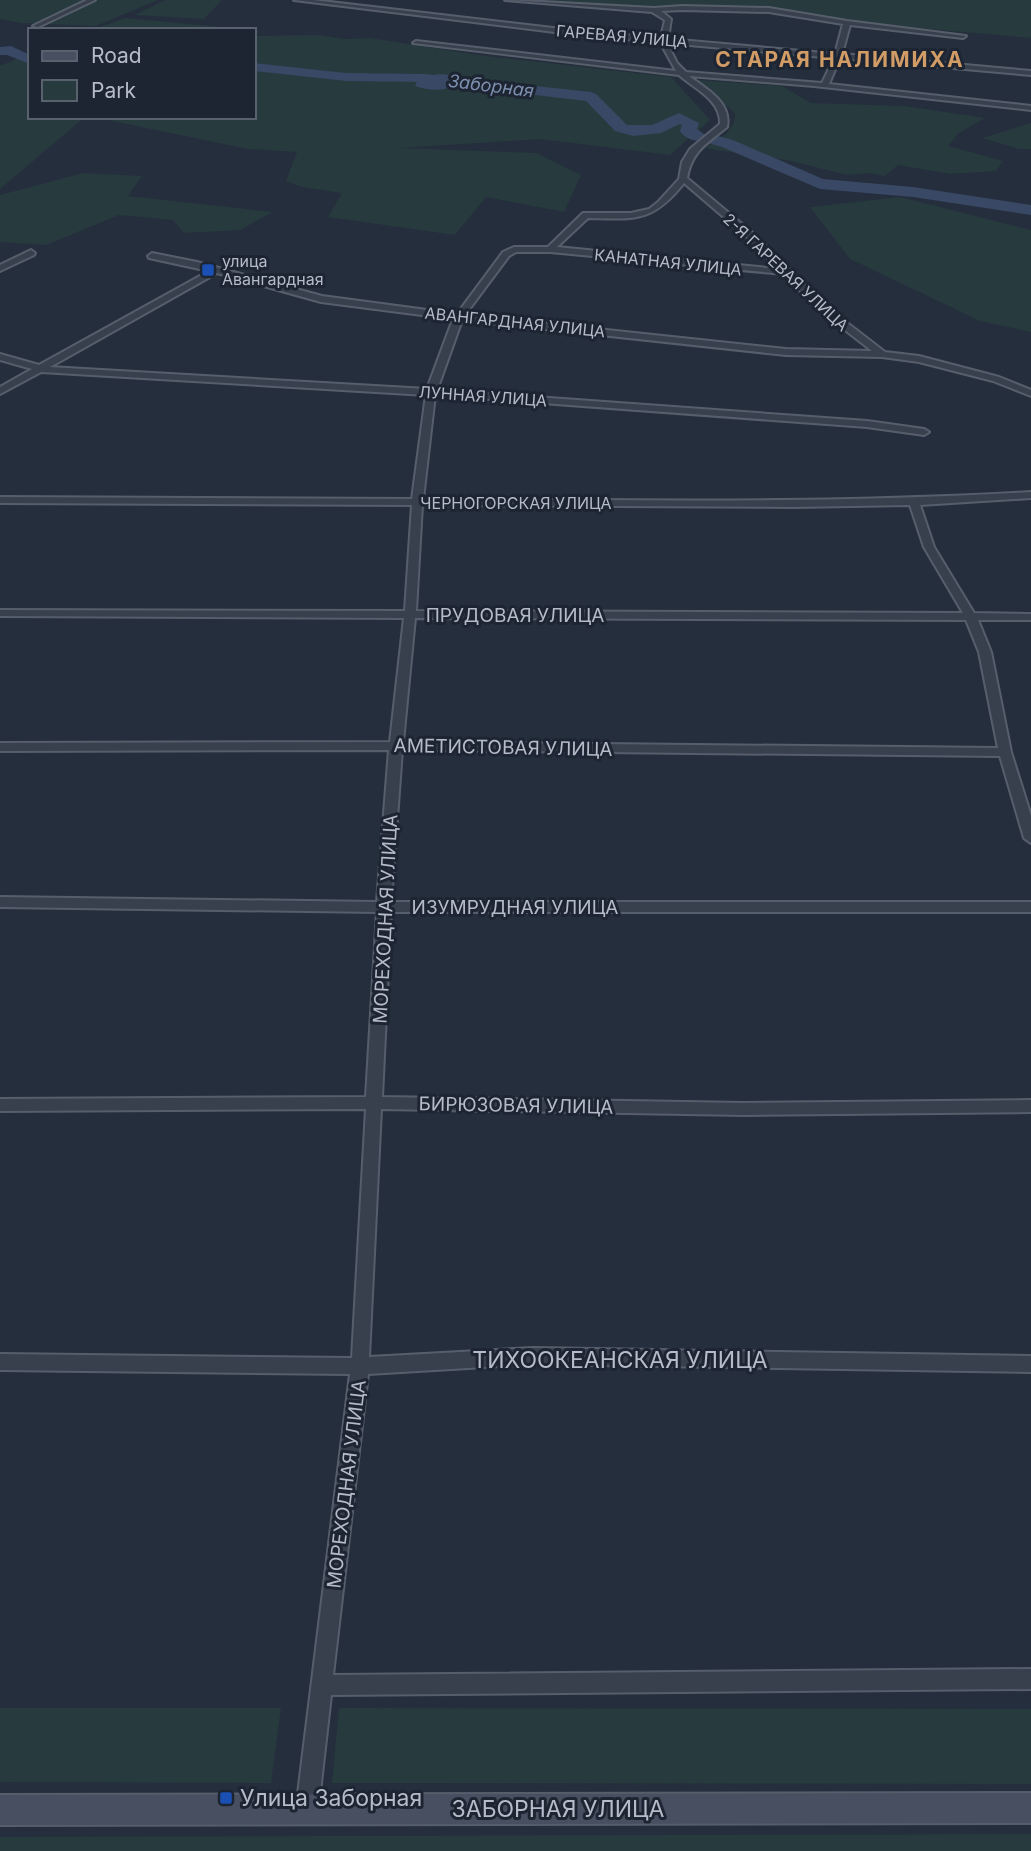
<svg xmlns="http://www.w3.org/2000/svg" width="1031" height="1851" viewBox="0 0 1031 1851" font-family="Inter,sans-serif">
<rect width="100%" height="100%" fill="#252e3d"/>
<path fill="#273a3e" d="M0,0H158L96,26L21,23L0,19Z
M165,0H222L204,19L135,15Z
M524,0H1031V38L859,23L785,9L599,5Z
M125,18L253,30H92Z
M254,30L259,31L256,36L319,35L345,39L370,38L485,56L671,77L710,120L670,155L540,139L400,148L536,153L581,175L564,212L486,197L455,235L328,217L342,193L302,187L286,181L297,152L248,149L93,117H254Z
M30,53V117H85L0,189V66Z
M698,80L782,86L811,103L905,106L985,118L959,133L948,146L1003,161L996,171L950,174L898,165L885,176L868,173L847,175L787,160L709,149L706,147C720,139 736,131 735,113L712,93L707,92Z
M1031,123V149H1019L982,138Z
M83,173L142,176L128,196L273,212L240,230L184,233L173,220L119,215L46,245L0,242V195Z
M900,197L1031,230V332L980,321L850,259L810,207Z
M0,1708H281L271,1783L0,1782Z
M339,1708L1031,1709V1784L332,1783Z
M1031,1834V1851H0V1837Z"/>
<path fill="#394864" d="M441,74L459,76L460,80C447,93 431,91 415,86L419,77Z"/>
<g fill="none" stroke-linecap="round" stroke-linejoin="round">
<path fill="#394864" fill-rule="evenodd" d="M11,46L30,55V64L7,55H0V47Z
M254,63L346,73L425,74L591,92L596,94L627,125H652L679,113L699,123L697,129L708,137L706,140C697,143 685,139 680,131L682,125L680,124L661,133L633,136L615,131L586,101L425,82L346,81L254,71Z
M714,135L733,140L823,179L913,187L1031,205V215L913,197L820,189L722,147L708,143L706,140L708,137Z"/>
<defs>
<path id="street" d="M87,0H95L38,27L33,26Z
M294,0H313L579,31L661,38L665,20L652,12L505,0L654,8L682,6L769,8L847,21L966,36L963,38L850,25L842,54L1031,71V75L840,58L829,84L1031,106V110L814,86L689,76C706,89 732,102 727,127C706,144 692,151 687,178L754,234L824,305L885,352L919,356L999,377L1031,390V396L993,381L919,362L882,357L786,355L462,320L437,390L867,421L924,429L929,432L924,435L867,427L435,395L423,499C626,500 828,504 1031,492V498L920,505L934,547L974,613L1031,614V620H978L991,652L1011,752L1031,816V843L1024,838L1000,756L402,750L391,902H1031V912H391L382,1097L744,1103L1031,1100V1112L744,1115L381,1109L369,1357L533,1348L1031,1356V1372L533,1364L368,1374L333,1675L1031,1669V1689L331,1695L318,1810L315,1818L307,1821L299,1818L296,1810L350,1374L0,1370V1354L352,1358L366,1109L0,1111V1099L366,1097L377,912L0,907V897L377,902L389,750L0,751V743L390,742L404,618L0,616V610L405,611L412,505L0,503V497L412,499L426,395L41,372L0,394V387L32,369L0,360V354L39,365L209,271L149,258L148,256L152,253L197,262L322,296L457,314L503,252L514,247H548L583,213H631L649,209L658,202L679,179L682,162L690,149L720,124C721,100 696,90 679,75L413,43L416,41L676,71L660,42L579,35ZM682,10L769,12L843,24L835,54L668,39L671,19L661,11ZM667,43L834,58L822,83L686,72L677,63ZM684,183L748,238L778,269L557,247L588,218C635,219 652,223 684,183ZM516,252H550L784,274L818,309L872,351L786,349L465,315L509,256ZM217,273L321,302L453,319L427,389L50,367ZM422,505L794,507L910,505L924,547L963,613L416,611ZM415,618L966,620L979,652L998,748L403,742Z
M31,250L35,253L34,255L0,271V265Z"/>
<path id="secondary" d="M1031,1793V1823L0,1825V1795Z"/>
</defs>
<use href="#street" stroke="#575e6b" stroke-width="4"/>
<use href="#secondary" stroke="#575e6b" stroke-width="4"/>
<use href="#street" fill="#39404d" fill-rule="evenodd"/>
<use href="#secondary" fill="#474f60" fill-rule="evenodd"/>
</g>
<g fill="#1a4fb4" stroke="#1e2532" stroke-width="2.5">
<rect x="201" y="263" width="14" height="14" rx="3.5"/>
<rect x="219" y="1791" width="14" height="14" rx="3.5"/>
</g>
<g text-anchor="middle" stroke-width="6" stroke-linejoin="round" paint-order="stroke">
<g font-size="16" fill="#b5bbc8" stroke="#1e2532">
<text transform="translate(622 36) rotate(5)" y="6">ГАРЕВАЯ УЛИЦА</text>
<text transform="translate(668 262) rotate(6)" y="6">КАНАТНАЯ УЛИЦА</text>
<text transform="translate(786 272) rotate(43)" y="6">2-Я ГАРЕВАЯ УЛИЦА</text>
<text transform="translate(515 322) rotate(6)" y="6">АВАНГАРДНАЯ УЛИЦА</text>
<text transform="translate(483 396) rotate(4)" y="6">ЛУННАЯ УЛИЦА</text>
<text x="516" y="509">ЧЕРНОГОРСКАЯ УЛИЦА</text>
</g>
<g font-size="16" fill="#b5bbc8" stroke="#1e2532" text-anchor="start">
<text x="222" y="267">улица<tspan x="222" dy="18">Авангардная</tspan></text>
</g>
<g font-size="18" font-style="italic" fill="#7d8faf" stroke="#1e2532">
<text transform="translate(491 86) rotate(7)" y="6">Заборная</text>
</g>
<g font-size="19" fill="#b5bbc8" stroke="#1e2532">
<text x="515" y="622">ПРУДОВАЯ УЛИЦА</text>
<text transform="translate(503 747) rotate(1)" y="7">АМЕТИСТОВАЯ УЛИЦА</text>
<text x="515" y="914">ИЗУМРУДНАЯ УЛИЦА</text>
<text transform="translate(385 919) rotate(-87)" y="7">МОРЕХОДНАЯ УЛИЦА</text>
<text transform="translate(516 1105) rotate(1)" y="7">БИРЮЗОВАЯ УЛИЦА</text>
<text transform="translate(346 1484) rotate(-83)" y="7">МОРЕХОДНАЯ УЛИЦА</text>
</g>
<g font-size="21" font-weight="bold" letter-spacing="2" fill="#d29c66" stroke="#1e2532">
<text x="840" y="67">СТАРАЯ НАЛИМИХА</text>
</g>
<g font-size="23" fill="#b5bbc8" stroke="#1e2532">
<text x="620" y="1368">ТИХООКЕАНСКАЯ УЛИЦА</text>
<text x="558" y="1817">ЗАБОРНАЯ УЛИЦА</text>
</g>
<g font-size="23" fill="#b5bbc8" stroke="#1e2532" text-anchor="start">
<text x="240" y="1806">Улица Заборная</text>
</g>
</g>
<rect x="28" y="28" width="228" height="91" fill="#1e2532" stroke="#5a616e" stroke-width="2"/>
<rect x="42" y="51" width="35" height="10" fill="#474f60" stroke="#5a616e" stroke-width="2"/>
<text x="91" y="63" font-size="21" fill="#b5bbc8">Road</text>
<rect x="42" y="80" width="35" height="21" fill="#273a3e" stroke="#5a616e" stroke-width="2"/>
<text x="91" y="98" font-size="21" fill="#b5bbc8">Park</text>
</svg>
